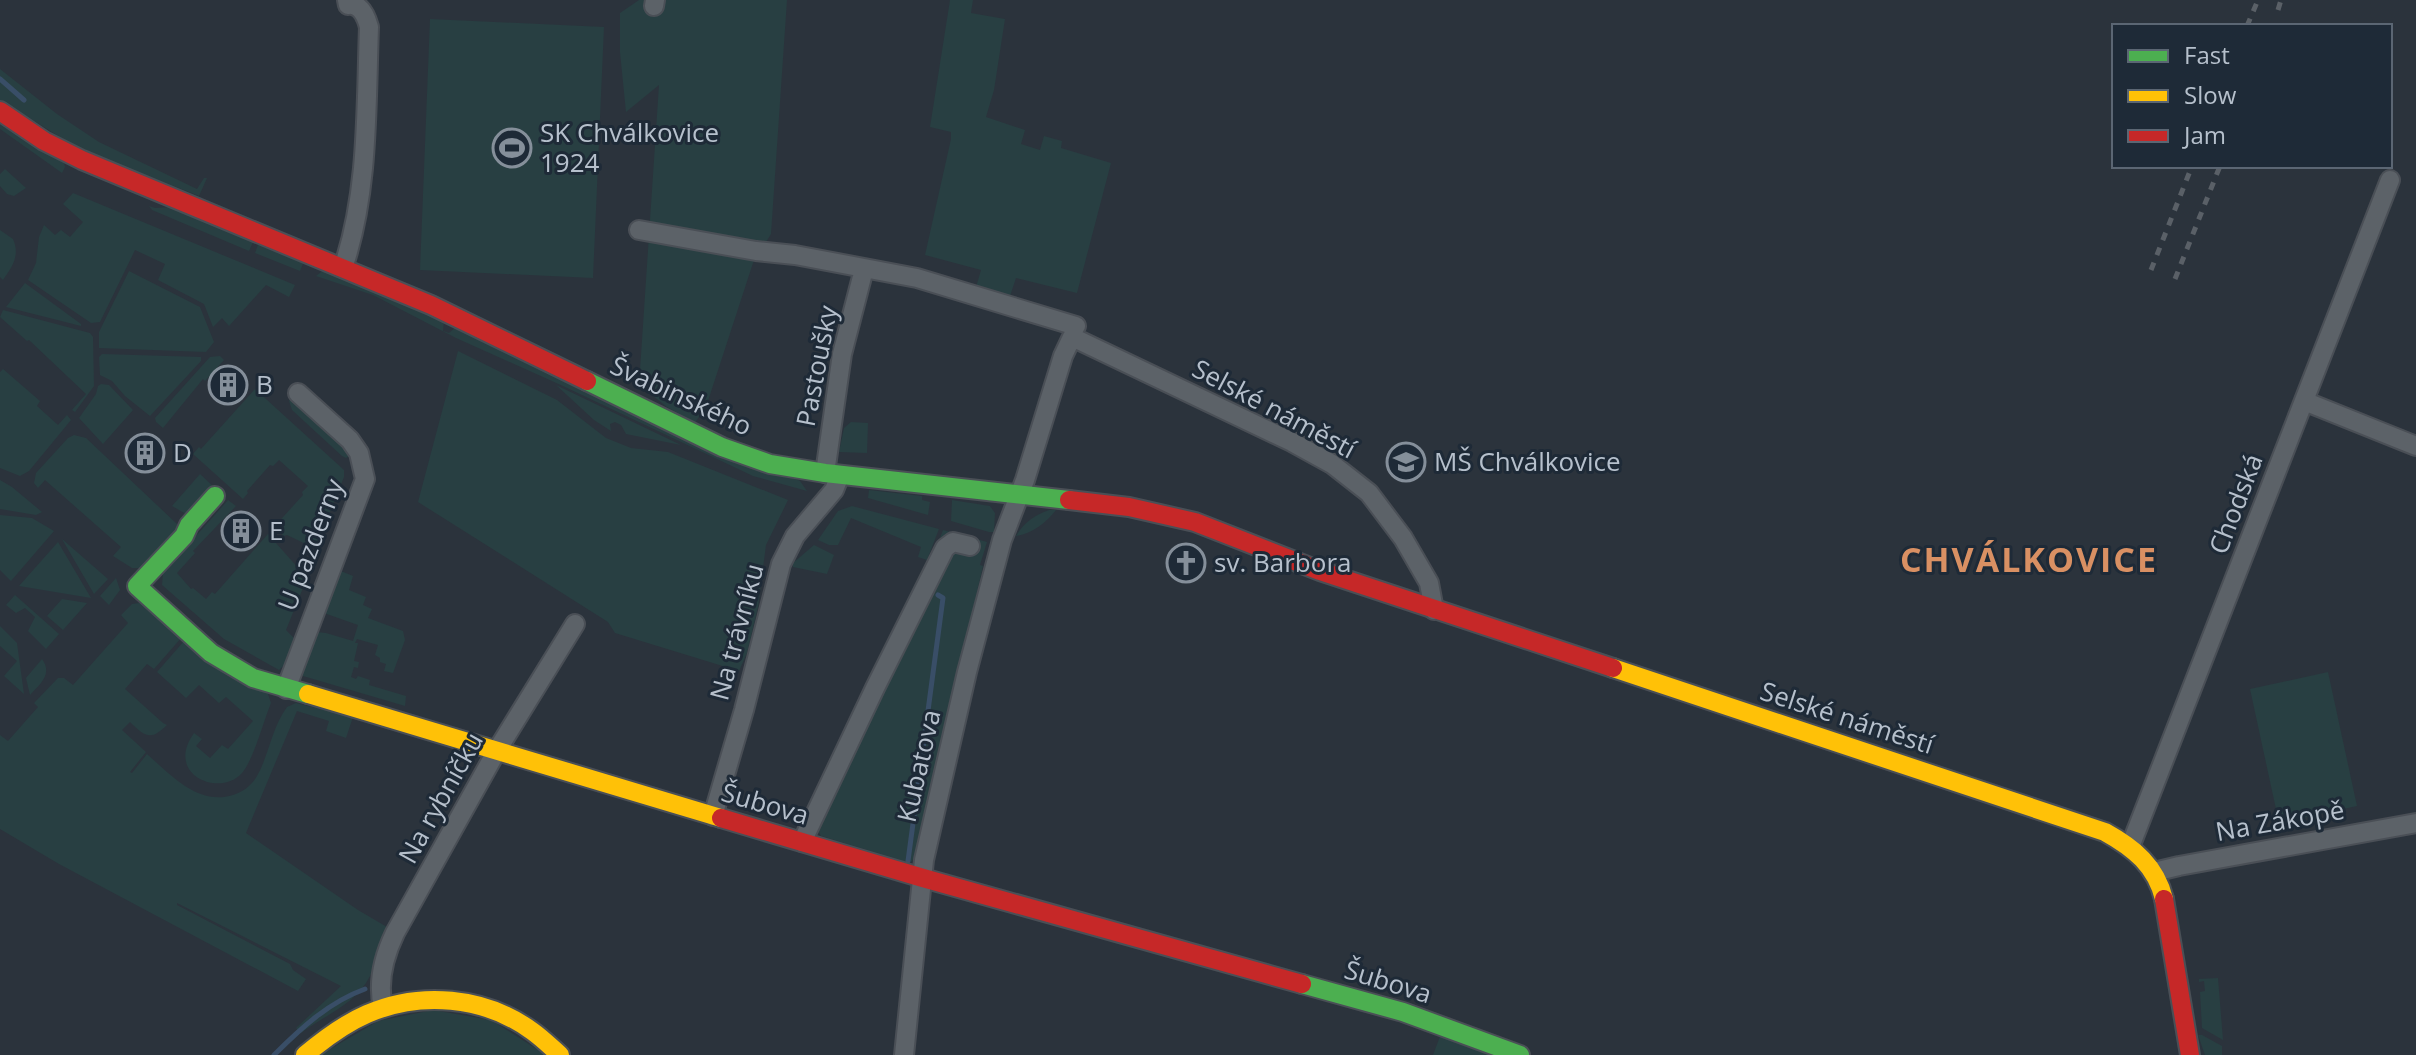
<svg xmlns="http://www.w3.org/2000/svg" width="2416" height="1055" viewBox="0 0 2416 1055" font-family="'Open Sans',sans-serif">
<rect width="100%" height="100%" fill="#2b333c"/>
<path fill="#283f42" d="M639,0H787L771,234L753,263L707,404L695,423L667,407L639,385L659,85L626,112L620,52V13Z
M950,0H973L971,13L1005,19L994,90L986,117L1025,130L1021,144L1040,150L1044,136L1062,141L1061,148L1111,163L1077,293L1016,278L1008,302L974,294L981,270L925,255L951,139V132L930,127Z
M430,19L604,27L593,278L420,270Z
M0,69L57,114L99,142L197,189L204,178H207L199,196L81,150L0,100Z
M0,120L64,163L65,167L62,173L0,129Z
M5,169L26,188L14,196L7,194L0,186V174Z
M73,193L295,285L289,297L266,285L229,326L222,318L213,327L204,304L158,280L165,264L135,250L100,322L91,323L28,280L36,263L39,237L44,225L55,235L61,230L70,237L83,222L63,204Z
M149,206L155,208L171,207L254,240L249,251L152,210Z
M0,230L13,239C20,255 13,266 3,280L0,277Z
M259,242L305,259L300,271L255,253Z
M325,269L444,320L443,331L449,333L457,326L800,481L807,491L753,476L563,386L456,338L373,295L316,276Z
M129,271L200,307L214,342L206,352L99,348V332Z
M25,283L81,324V326L6,307Z
M3,310L90,333L93,337L94,386L75,412L72,410L86,394L29,340L27,341L0,317Z
M458,351L557,400L606,438L631,448L668,452L788,500L766,545L758,607L747,653L739,671L615,633L608,622L418,502Z
M102,354L201,357V361L150,416L125,396L112,381L100,375L99,357Z
M220,356L224,360L205,381L203,379L163,428L156,422L155,418L210,357Z
M3,369L40,401L37,406L58,425L67,415L71,420L29,471L20,476L0,468V372Z
M101,384L109,385L133,410L103,444L79,418L96,394L98,386Z
M556,385L681,445L626,434L621,425L615,422L610,424L611,431L594,420Z
M255,389L344,470V477L318,542L314,548L287,535L284,536L274,527L303,495L302,492L308,486L279,460L273,466L270,465L247,491L248,493L243,499L193,454L199,447L201,449Z
M291,397L350,449L351,455L346,458L342,456L292,410L289,401Z
M851,422L868,423L867,453L839,452L844,428Z
M74,435L86,438L177,524L178,531L142,568H132L113,556L121,547L45,480L38,488L34,483L36,473L68,438Z
M200,474L216,489L186,514L172,506Z
M0,480L12,487L42,512L36,515L0,509Z
M869,490L922,496V500L930,502L928,515L868,498Z
M228,500L236,506L193,551L195,553L177,573L191,589L193,588L206,599L212,592L215,594L268,534L307,578L286,630L296,640L286,663L279,670L224,639L162,585L163,573Z
M952,500L990,506L995,513L994,532H989L951,521Z
M852,506L939,529L927,560L918,557L921,547L851,518L838,545H829L818,540L838,511Z
M1049,510H1056C1047,522 1032,534 1016,536C1024,522 1035,515 1049,510Z
M0,515L32,518L54,531L11,581L0,570Z
M943,530L987,542L980,565L983,566L918,847L914,859L910,863L821,836L817,829L900,651L955,552L973,543L947,534L931,568L929,567Z
M62,539L108,579L94,594Z
M58,542L91,598L19,586Z
M814,545L834,555L827,574L793,567V563Z
M341,571L353,576L349,590L366,597L363,605L372,609L368,618L403,631L405,640L393,673L384,671L386,664L380,662V658L375,655L378,645L357,639L355,643H358L354,661L359,662L358,668L354,667L351,677L356,679L358,676L370,680L369,685L406,696L405,706L303,676L302,671L317,632L326,633L353,641L358,625L324,613L338,573Z
M116,578L120,590L109,605L100,596Z
M15,595L59,634L46,649L28,631L35,617L25,608L16,613L6,605Z
M62,599L87,603L63,630L47,616Z
M139,603L182,637L154,669L147,664L125,689L163,723L167,725C151,741 145,737 130,722L122,730L146,752L130,772L132,773L147,754C171,775 198,806 233,795C243,792 252,785 257,776C269,755 272,727 287,707L296,703L353,717L346,738L326,731L329,721L297,711L246,833L358,910L387,927C380,943 377,960 370,976C356,1004 325,1015 301,1033L296,1028L341,986L177,903V905L290,964L293,970L306,979L298,991L59,864L0,829V735L8,741L38,707L34,703L58,678H64L73,685L128,623L121,615L132,604Z
M0,626L17,643L24,694L4,676L17,661L0,646Z
M185,640L268,694L271,703C264,720 253,761 242,773C220,798 164,775 194,733L202,739L196,746L210,758L222,745L228,749L253,721L226,697L219,703L199,685L186,698L157,672Z
M42,659C53,674 40,684 30,695L26,678Z
M2328,672L2357,806L2279,823L2250,689Z
M2218,978L2223,1040L2202,1028L2200,992L2205,991L2204,981L2199,982V979Z
M433,1010L491,1020L546,1055H320L378,1021Z
M1442,1031L1496,1055H1433Z
M2198,1035H2202L2222,1046V1055H2205Z"/>
<g fill="none" stroke-linecap="round" stroke-linejoin="round">
<path stroke="#394e67" stroke-width="5" d="M0,79L24,100
M908,861L943,598L938,595
M274,1055C301,1028 329,1002 365,989"/>
<defs>
<path id="street" d="M654,6L655,0
M639,230L756,251L795,255L917,278L1076,326
M343,268C369,191 366,107 369,27C366,16 361,3 348,5L347,0
M2304,401L2416,446
M825,473L842,354L864,269
M286,689L365,479L359,453L350,440L298,393
M713,816L744,710L781,564L795,536L834,490L840,475
M802,842L875,688L945,548L953,542L970,546
M2130,847L2390,180
M2154,872L2179,866L2416,823
M383,1007C377,981 384,956 395,933L496,752L575,624
M904,1055L924,860L967,672L1002,540L1025,480L1063,356L1072,337L1292,442L1332,464L1369,493L1403,538L1429,583L1434,610"/>
<path id="fast" d="M587,381L722,447L770,464L825,473L1069,500
M215,496L189,525L184,536L137,586L211,653L253,678L308,694
M1302,984L1403,1012L1520,1055"/>
<path id="slow" d="M1613,668L2105,832C2134,848 2156,866 2164,899
M308,694L721,818
M305,1055C324,1039 344,1024 367,1014C420,991 484,996 532,1031C542,1038 551,1047 560,1055"/>
<path id="jam" d="M0,111L44,141L82,160L431,305L587,381
M1069,500L1129,507L1195,522L1320,571L1613,668
M721,818L923,878L1302,984
M2164,899L2190,1055"/>
</defs>
<use href="#street" stroke="#4a4f56" stroke-width="22"/>
<use href="#fast" stroke="#4a4f56" stroke-width="22"/>
<use href="#slow" stroke="#4a4f56" stroke-width="22"/>
<use href="#jam" stroke="#4a4f56" stroke-width="22"/>
<use href="#street" stroke="#5c6268" stroke-width="18"/>
<use href="#fast" stroke="#4caf50" stroke-width="18"/>
<use href="#slow" stroke="#ffc107" stroke-width="18"/>
<use href="#jam" stroke="#c62828" stroke-width="18"/>
<path stroke="#5a6067" stroke-width="5" stroke-dasharray="8 8" stroke-linecap="butt" d="M2278,10L2281,0
M2247,26L2258,0
M2151,270L2192,166
M2175,279L2220,166"/>
</g>
<defs>
<symbol id="stadium-ring" viewBox="-11 -11 22 22"><circle r="9.5" fill="#1e2a37" stroke="#858f9a" stroke-width="1.5"/><path d="M0-5a6.5 5 0 1 0 0 10a6.5 5 0 1 0 0-10ZM-3.5-1.8h7v3.6h-7Z" fill="#858f9a"/></symbol>
<symbol id="building-ring" viewBox="-11 -11 22 22"><circle r="9.5" fill="#1e2a37" stroke="#858f9a" stroke-width="1.5"/><path d="M-4-6H4V6H1V3H-1V6H-4ZM-2.5-4.3h1.7v1.8h-1.7ZM.8-4.3h1.7v1.8H.8ZM-2.5-1h1.7V.8h-1.7ZM.8-1h1.7V.8H.8Z" fill="#858f9a"/></symbol>
<symbol id="school-ring" viewBox="-11 -11 22 22"><circle r="9.5" fill="#1e2a37" stroke="#858f9a" stroke-width="1.5"/><path d="M0-5L7-2L0 1L-7-2ZM-4 1L0 2.5L4 1V4Q0 6-4 4Z" fill="#858f9a"/></symbol>
<symbol id="church-ring" viewBox="-11 -11 22 22"><circle r="9.5" fill="#1e2a37" stroke="#858f9a" stroke-width="1.5"/><path d="M-1.2-6h2.4v3.5h3.3v2.4h-3.3V6h-2.4V-.1h-3.3v-2.4h3.3Z" fill="#858f9a"/></symbol>
</defs>
<g fill-rule="evenodd">
<use href="#stadium-ring" x="490" y="126" width="44" height="44"/>
<use href="#building-ring" x="206" y="363" width="44" height="44"/>
<use href="#building-ring" x="123" y="431" width="44" height="44"/>
<use href="#school-ring" x="1384" y="440" width="44" height="44"/>
<use href="#building-ring" x="219" y="509" width="44" height="44"/>
<use href="#church-ring" x="1164" y="541" width="44" height="44"/>
</g>
<g text-anchor="middle" stroke-width="6" stroke-linejoin="round" paint-order="stroke">
<g font-size="26" fill="#b6c0cc" stroke="#1e2a37" text-anchor="start">
<text x="540" y="142">SK Chválkovice<tspan x="540" dy="30">1924</tspan></text>
<text x="256" y="394">B</text>
<text x="173" y="462">D</text>
<text x="1434" y="471">MŠ Chválkovice</text>
<text x="269" y="540">E</text>
<text x="1214" y="572">sv. Barbora</text>
</g>
<g font-size="26" fill="#b6c0cc" stroke="#1e2a37">
<text transform="translate(817 366) rotate(-79)" y="9">Pastoušky</text>
<text transform="translate(681 396) rotate(25)" y="9">Švabinského</text>
<text transform="translate(1274 409) rotate(28)" y="9">Selské náměstí</text>
<text transform="translate(2236 504) rotate(-69)" y="9">Chodská</text>
<text transform="translate(311 545) rotate(-69)" y="9">U pazderny</text>
<text transform="translate(737 632) rotate(-75)" y="9">Na trávníku</text>
<text transform="translate(1847 718) rotate(18)" y="9">Selské náměstí</text>
<text transform="translate(919 766) rotate(-77)" y="9">Kubatova</text>
<text transform="translate(441 798) rotate(-61)" y="9">Na rybníčku</text>
<text transform="translate(765 804) rotate(16)" y="9">Šubova</text>
<text transform="translate(2280 821) rotate(-10)" y="9">Na Zákopě</text>
<text transform="translate(1388 982) rotate(17)" y="9">Šubova</text>
</g>
<g font-size="34" font-weight="bold" letter-spacing="2" fill="#d99063" stroke="#1e2a37">
<text x="2029" y="572">CHVÁLKOVICE</text>
</g>
</g>
<rect x="2112" y="24" width="280" height="144" fill="#1e2a37" stroke="#5b6673" stroke-width="2"/>
<rect x="2128" y="50" width="40" height="12" fill="#4caf50" stroke="#5b6673" stroke-width="2"/>
<text x="2184" y="64" font-size="24" fill="#b6c0cc">Fast</text>
<rect x="2128" y="90" width="40" height="12" fill="#ffc107" stroke="#5b6673" stroke-width="2"/>
<text x="2184" y="104" font-size="24" fill="#b6c0cc">Slow</text>
<rect x="2128" y="130" width="40" height="12" fill="#c62828" stroke="#5b6673" stroke-width="2"/>
<text x="2184" y="144" font-size="24" fill="#b6c0cc">Jam</text>
</svg>
